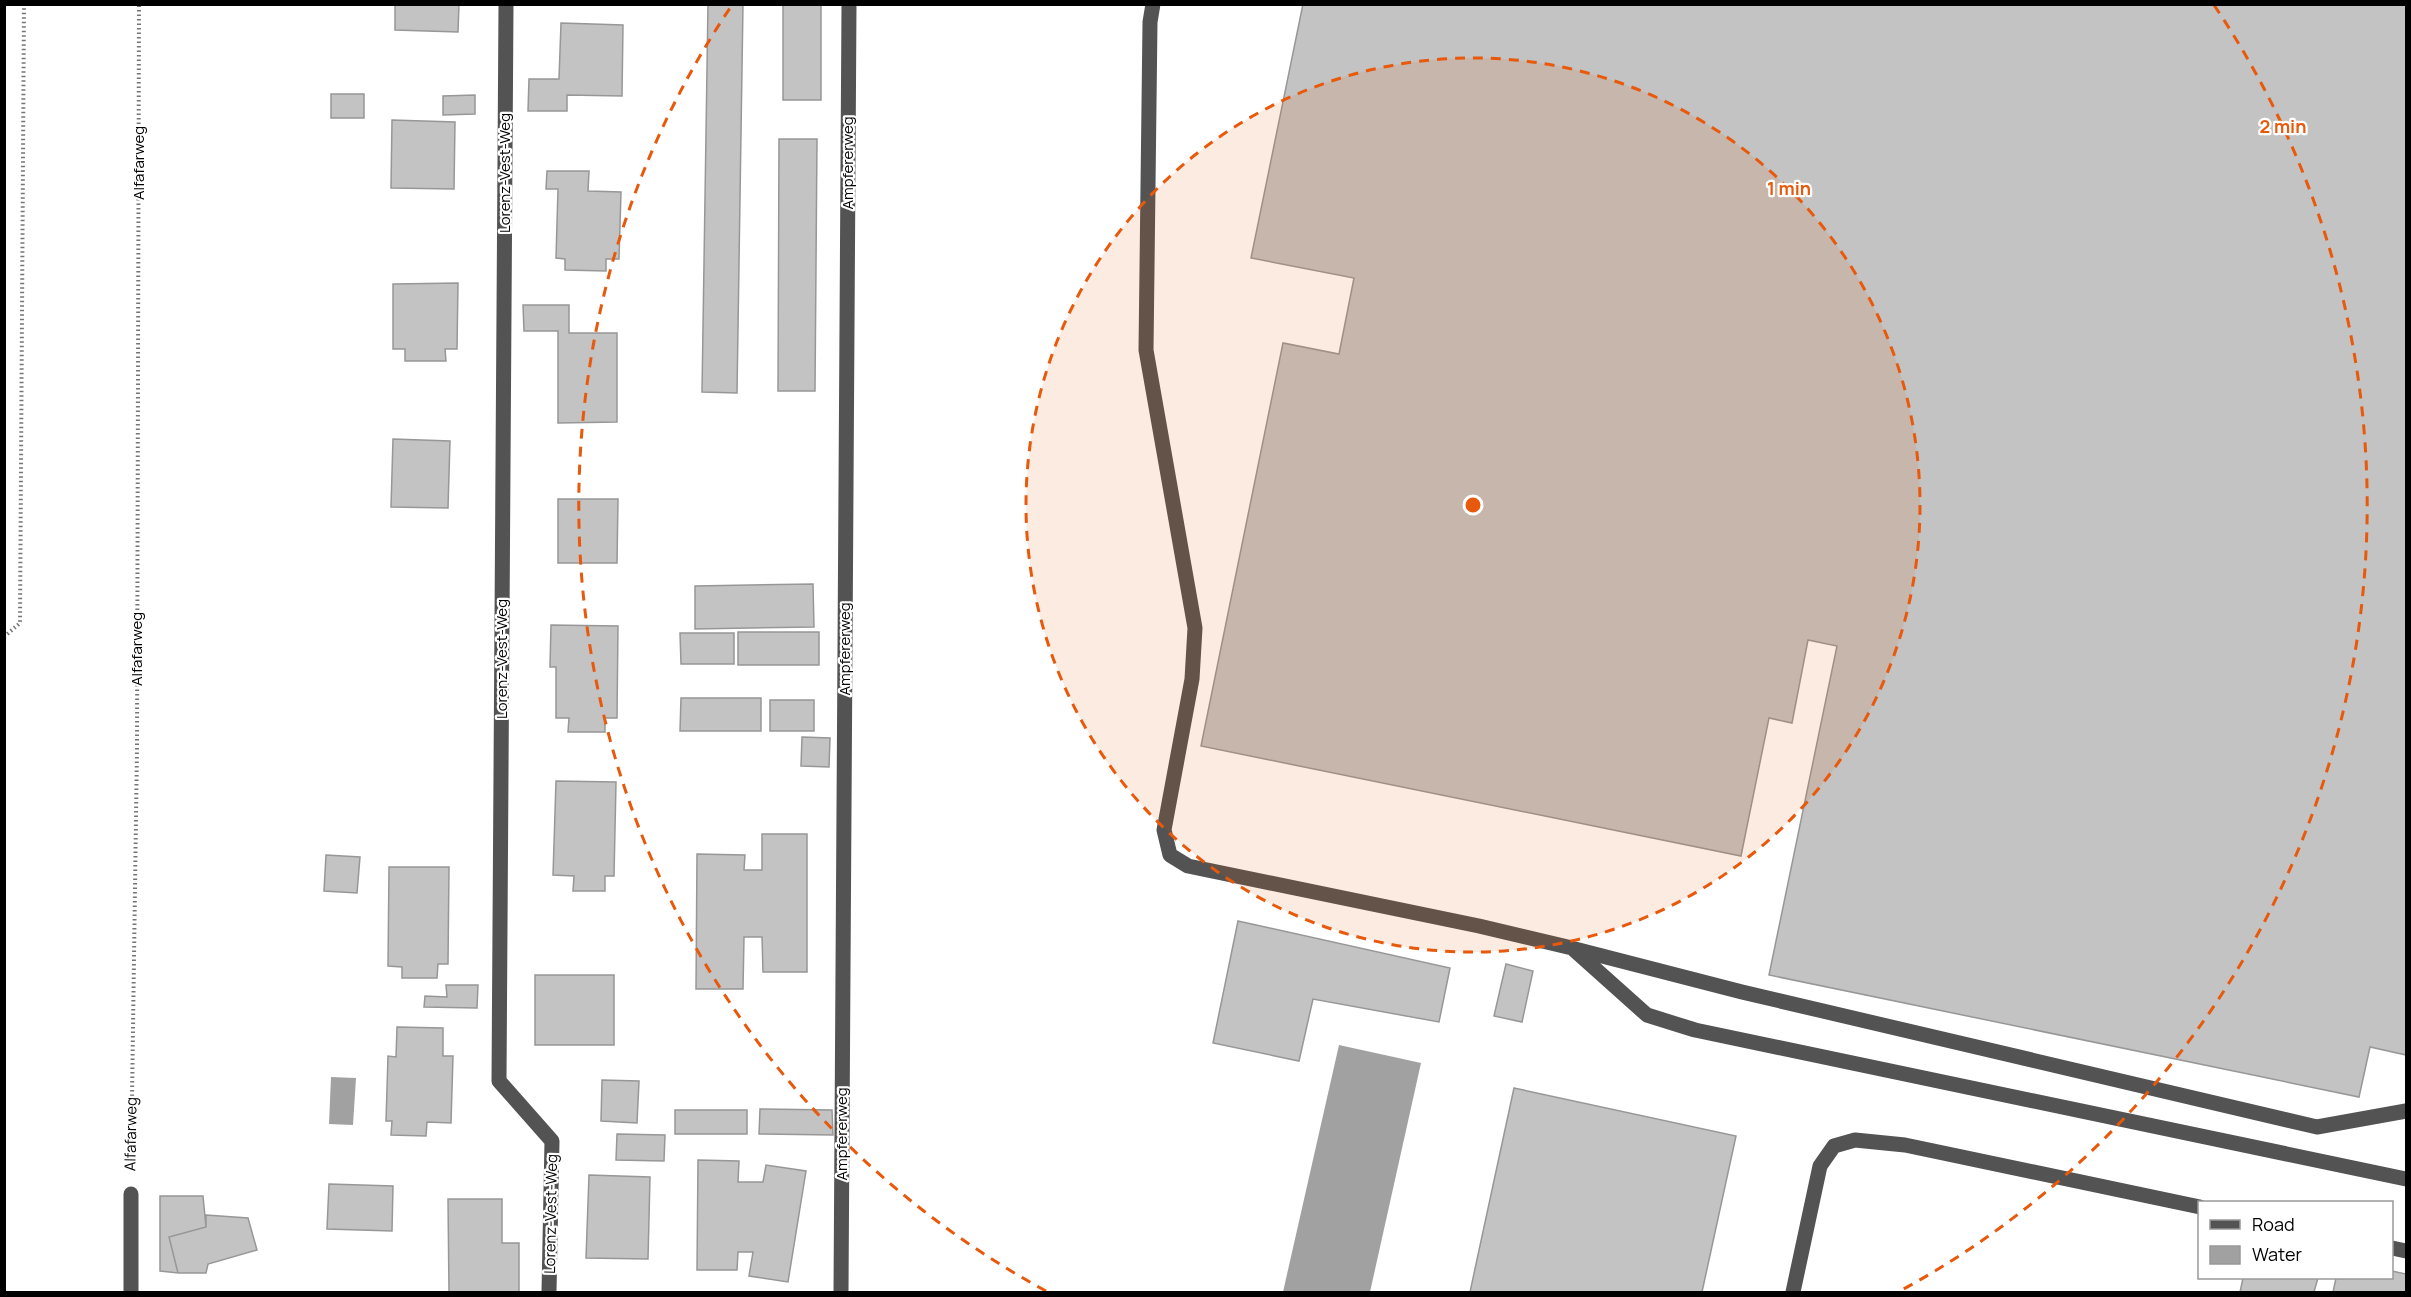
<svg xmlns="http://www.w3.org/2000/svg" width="2411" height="1297" viewBox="0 0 2411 1297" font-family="Manrope,sans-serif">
<rect width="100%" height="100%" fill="#fff"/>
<path fill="#a1a1a1" d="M1339,1045L1421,1063L1370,1292H1283Z
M331,1077L356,1078L353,1125L329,1124Z"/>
<path fill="#c3c3c3" stroke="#979797" stroke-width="1.5" d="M395,4H459L458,32L395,30Z
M708,4H743L737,393L702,392Z
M783,4H821V100H783Z
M1303,4H2406V1055L2370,1047L2359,1097L1769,975L1837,646L1808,640L1792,723L1769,718L1741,856L1201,746L1283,343L1339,354L1354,278L1251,258Z
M561,23L623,25L622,96L567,95V111H528L529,79H559Z
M331,94H364V118H331Z
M475,95V114L443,115V96Z
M392,120L455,122L454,189L391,188Z
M779,139H817L815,391H778Z
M547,171H589L588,191L621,192L619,259H606V271L565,270V259L556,258L558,189H546Z
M458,283L457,349H445L446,361H405V349H393V284Z
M523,305H569V333H617V422L558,423V331H524Z
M393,439L450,441L448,508L391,507Z
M558,499H618L617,563H558Z
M813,584L814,627L695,629V586Z
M551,625L618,626L617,718H605V732H568L569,718H556V667H550Z
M738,632H819V665H738Z
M680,633H734V664H681Z
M681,698H761V731H680Z
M770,700H814V731H770Z
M802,737L830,738L829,767L801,766Z
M556,781L616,782L614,876H605V891H573L574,876L553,875Z
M762,834H807V972H763L762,937H744L743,989H696L697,854L745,855L744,870H762Z
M326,855L360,857L357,893L324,891Z
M389,867H449L448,964H438L437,978H402V967L388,966Z
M1238,921L1450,968L1439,1022L1313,999L1299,1061L1213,1043Z
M1506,964L1533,971L1522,1022L1494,1016Z
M535,975H614V1045H535Z
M446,985H478L477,1008L424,1007L425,996L447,997Z
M397,1027L443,1028V1056H453L451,1123L427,1122L426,1136L391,1135L392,1121H386L388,1056L396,1057Z
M602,1080L639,1081L637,1123L601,1121Z
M1514,1088L1736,1136L1702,1292H1470Z
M760,1109L832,1110L833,1135L759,1134Z
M675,1110H747V1134H675Z
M617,1134L665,1135L664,1161L616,1160Z
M698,1160L739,1161L738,1182H763L766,1165L806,1171L788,1282L749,1276L753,1252H738L737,1270H697Z
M589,1175L650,1177L648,1259L586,1258Z
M329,1184L393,1186L392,1231L327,1229Z
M160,1196H203L206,1227L169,1237L178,1273L160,1271Z
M448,1199H502V1243H519V1292H449Z
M206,1215L248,1218L257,1250L208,1264L206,1273H178L169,1237L206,1227Z
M2392,1271L2406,1274V1292H2333L2336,1278H2392Z
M2243,1278H2318L2314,1292H2240Z"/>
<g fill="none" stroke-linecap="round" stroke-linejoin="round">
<path stroke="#757575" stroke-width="4" stroke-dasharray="1.5 3" stroke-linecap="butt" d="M4,637L20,623L24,4
M131,1168L137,748L139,4"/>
<path stroke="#535353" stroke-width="15" d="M506,4L499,1081L552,1141L549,1292
M1153,4L1150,22L1146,350L1195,628L1192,679L1164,830L1170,855L1188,866L1479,926L1572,948L1647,1015L1695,1030L2406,1179
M1575,949L1742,992L2317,1127L2406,1111
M2392,1248L2406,1251
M131,1292V1194
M841,1292L849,4
M1793,1292L1820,1166L1834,1146L1855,1140L1905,1145L2200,1207"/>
</g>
<circle cx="1473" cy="505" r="447" fill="#e8590c" fill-opacity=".12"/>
<g fill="none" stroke="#e8590c" stroke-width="3" stroke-dasharray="10 8">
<circle cx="1473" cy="505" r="447"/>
<path d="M1046 1291A894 894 0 0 1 732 5M2214 5A894 894 0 0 1 1900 1291"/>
</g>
<g text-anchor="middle" stroke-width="4.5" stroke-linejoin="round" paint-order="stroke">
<g font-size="15" fill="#000" stroke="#fff">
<text transform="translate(139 163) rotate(-90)" y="5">Alfafarweg</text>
<text transform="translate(848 163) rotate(-90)" y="5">Ampfererweg</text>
<text transform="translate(505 173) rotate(-90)" y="5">Lorenz-Vest-Weg</text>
<text transform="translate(137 649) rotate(-90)" y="5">Alfafarweg</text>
<text transform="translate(845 649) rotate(-90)" y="5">Ampfererweg</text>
<text transform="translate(502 659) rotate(-90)" y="5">Lorenz-Vest-Weg</text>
<text transform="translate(131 1134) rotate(-89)" y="5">Alfafarweg</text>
<text transform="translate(842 1134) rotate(-90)" y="5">Ampfererweg</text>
<text transform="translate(551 1214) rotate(-89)" y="5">Lorenz-Vest-Weg</text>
</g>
</g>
<circle cx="1473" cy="505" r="9" fill="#e8590c" stroke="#fff" stroke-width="3"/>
<g font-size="18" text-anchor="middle" font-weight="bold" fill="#e8590c" stroke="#fff" stroke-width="4.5" stroke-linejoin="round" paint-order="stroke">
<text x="2283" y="133">2 min</text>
<text x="1789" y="195">1 min</text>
</g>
<rect width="2411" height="1297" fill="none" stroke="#000000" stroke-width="12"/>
<rect x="2198" y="1201" width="195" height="78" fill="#ffffff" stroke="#999999" stroke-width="1.5"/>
<rect x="2210" y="1220" width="30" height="9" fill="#535353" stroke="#999999" stroke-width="1.5"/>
<text x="2252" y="1231" font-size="18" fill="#000000">Road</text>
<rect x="2210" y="1246" width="30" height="18" fill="#a1a1a1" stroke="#999999" stroke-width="1.5"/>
<text x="2252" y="1261" font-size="18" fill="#000000">Water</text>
</svg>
